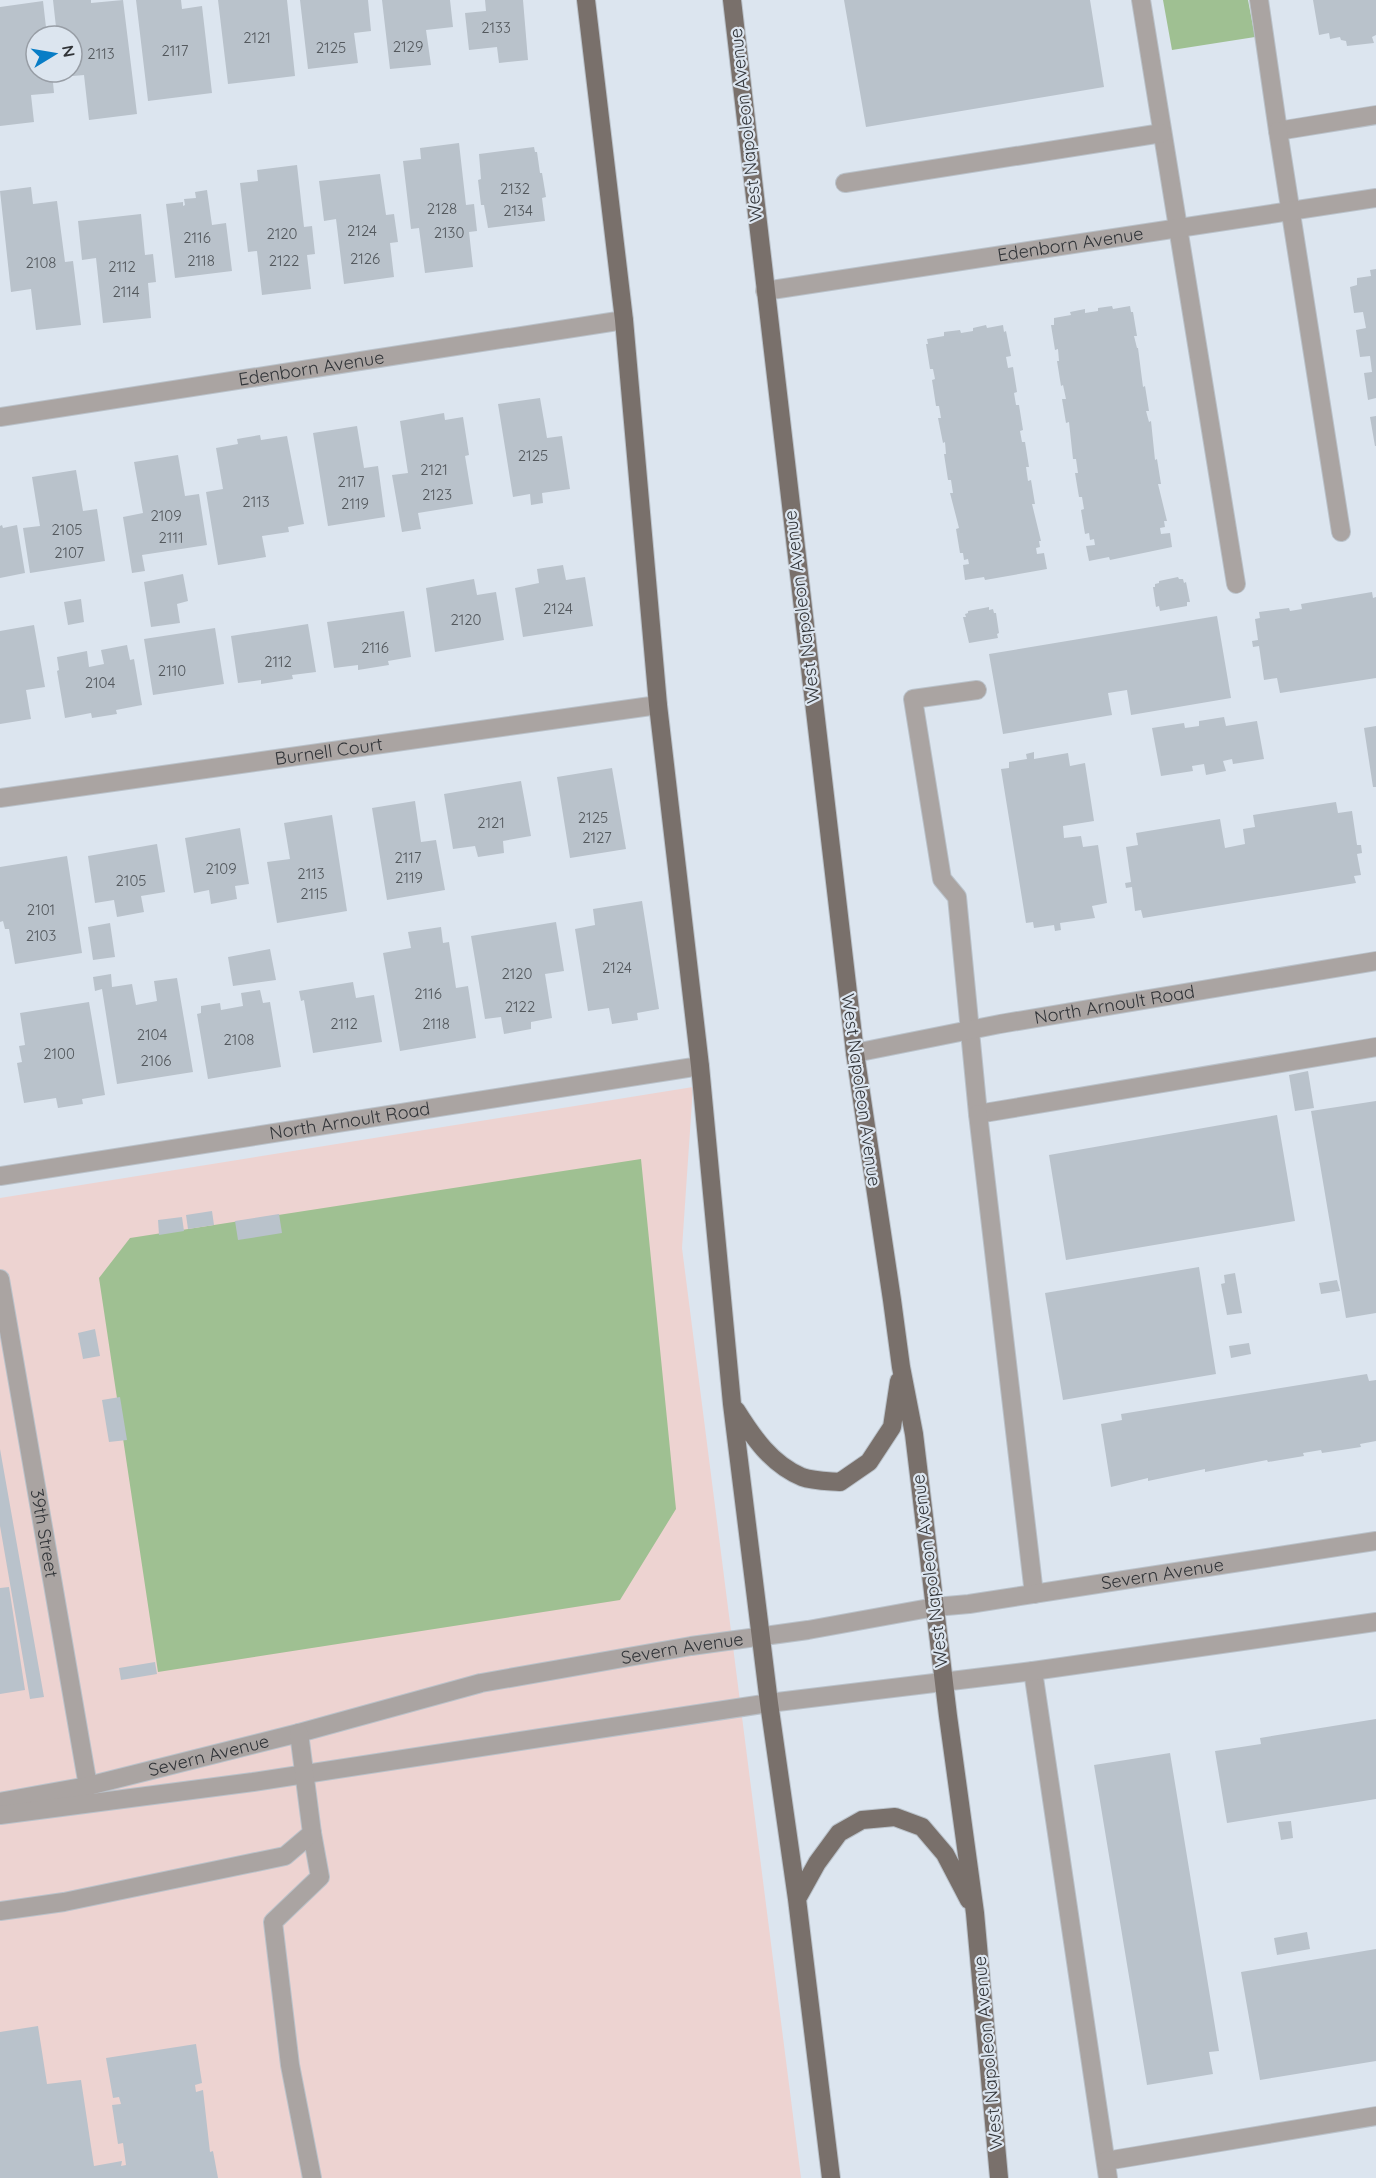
<svg xmlns="http://www.w3.org/2000/svg" width="1376" height="2178" viewBox="0 0 1376 2178" font-family="Quicksand,sans-serif">
<rect width="100%" height="100%" fill="#dce5ef"/>
<path fill="#edd3d1" d="M693,1087L682,1248L801,2178H0V1198Z"/>
<path fill="#9fc092" d="M1163,0H1248L1255,37L1172,50Z
M641,1159L676,1509L620,1600L158,1672L99,1278L130,1238Z"/>
<path fill="#b9c2cb" d="M53,0H91V3L123,0L137,114L89,120L84,75L62,77V72H72V36H57Z
M136,0H181L182,9L202,6L212,93L148,101Z
M218,0H287L295,76L228,84Z
M300,0H368L371,31L354,33L358,63L308,69Z
M382,0H450L453,27L426,30L431,65L390,69Z
M485,0H523L528,60L499,63L497,47L469,50L465,13L486,11Z
M844,0H1090L1104,87L866,127Z
M1313,0H1376V35L1372,37L1374,43L1347,46L1346,41L1341,40L1340,37L1330,39L1329,33L1319,35Z
M43,1L47,36H36V72H52L54,93L31,95L34,122L0,126V7Z
M459,143L466,205L474,204L477,231L469,232L473,267L425,273L419,228L411,229L403,161L421,159L420,148Z
M534,147L535,152H537L540,173H542L546,197L542,198L545,221L488,228L484,205H481L478,180L481,179L479,154Z
M297,165L304,227L312,226L315,254L307,255L311,289L262,295L257,251L248,252L240,183L258,181L257,170Z
M380,174L386,215L394,214L398,242L390,243L394,277L344,284L336,219L324,221L319,181Z
M31,187L33,204L57,201L65,262L73,261L81,325L36,330L31,289L11,292L0,191Z
M207,190L212,225L226,223L232,271L175,278L166,204L183,202V206L185,205L184,199L196,198L195,192Z
M141,214L145,255L153,254L156,282L148,283L151,318L103,323L96,258L82,260L78,221Z
M1376,269V398L1368,400L1364,373L1372,372L1370,356L1360,357L1356,330L1366,328L1363,312L1354,313L1350,287L1357,285V278L1371,276L1370,270Z
M1112,306L1113,309L1130,306L1131,312H1133L1137,336H1134L1137,348H1138L1143,387L1145,386L1149,411H1146L1149,422L1151,421L1155,460L1157,459L1161,484H1158L1167,521H1164L1165,527L1160,528L1161,534L1170,533L1172,547L1110,560L1109,557L1089,561L1086,546L1095,545L1094,539L1090,540L1089,533L1085,534L1081,510L1084,509L1082,497H1079L1075,473H1078L1076,459H1073L1069,422L1066,423L1062,399H1066L1063,385L1061,386L1057,361H1059L1058,349L1055,350L1051,325H1054V318L1071,315L1070,312L1085,309V313L1098,311V308Z
M986,325L987,328L1003,325L1004,332L1006,331L1011,356L1006,357L1008,368L1013,367L1017,392L1014,393L1016,405H1019L1023,430L1020,431L1022,442H1025L1029,467H1026L1028,481L1031,480L1035,504H1032L1041,541H1039L1040,547L1036,548L1037,554L1044,553L1047,569L985,580L984,577L965,580L963,565L969,564L968,559L964,560L963,553H960L956,529L959,528L950,493H953L951,480H948L944,454H946L945,442L943,443L938,418H941L939,406H936L932,380L935,379L933,369H930L926,344H928L927,339L944,336V332L960,330L961,333L973,331V328Z
M540,398L547,438L562,436L570,489L542,493L543,503L531,505L530,494L513,497L498,404Z
M444,413L445,420L463,417L469,455L465,456L473,504L418,513L421,529L402,532L392,475L408,473L400,421Z
M1376,416V446H1375L1370,417Z
M357,426L364,468L378,466L385,517L328,526L313,433Z
M260,435L261,440L287,436L304,524L288,527L289,532L262,536L266,557L218,565L206,492L223,489L216,448L238,444L237,439Z
M178,455L185,496L199,494L207,545L142,555L145,571L132,573L123,517L143,513L134,462Z
M76,470L83,511L97,509L105,561L30,573L23,528L40,526L32,477Z
M2,525L3,528L17,525L25,573L0,578V526Z
M563,565L566,580L585,577L593,626L523,637L515,588L539,583L537,569Z
M183,574L188,601L177,604L180,623L151,627L144,582Z
M1178,577L1179,579H1183L1184,583L1186,582L1190,602H1187V606L1160,611L1159,606L1156,607L1153,587H1155V584L1159,583V581Z
M474,579L477,595L496,592L504,640L435,652L426,588Z
M1372,592L1373,598L1376,597V678L1280,693L1277,678L1264,680L1259,646L1253,647L1252,641L1258,640L1255,619L1260,618L1259,612L1289,608L1290,611L1302,609L1301,604Z
M81,599L84,622L68,625L64,602Z
M989,607V610L993,609L994,613H996L999,633L997,634L998,638L969,643L963,617H966L965,614L968,613V611Z
M404,611L411,657L388,661L389,665L358,670V665L334,668L327,622Z
M1217,616L1231,698L1131,715L1127,690L1108,693L1112,715L1003,734L989,654Z
M308,624L316,672L292,675L293,679L261,684V680L238,683L231,636Z
M34,625L45,687L26,690L31,719L0,724V631Z
M215,628L224,684L153,695L144,639Z
M127,645L130,660L134,659L142,705L116,710L117,714L92,718L91,713L65,718L57,671L59,670L57,657L87,651L89,667L104,664L101,650Z
M1224,717L1226,726L1257,721L1264,759L1233,764L1232,759L1223,761L1226,771L1206,775L1204,764L1192,766L1193,771L1161,776L1152,728L1184,723L1185,728L1199,726V721Z
M1376,726V787H1373L1364,728Z
M1034,752V759L1068,753L1070,766L1085,763L1094,821L1063,826L1064,838L1081,836L1083,847L1098,845L1107,903L1092,906L1095,918L1060,923L1061,930L1055,931L1054,925L1034,928L1033,922L1026,923L1001,769L1009,768V762L1027,759L1026,754Z
M612,768L626,849L570,858L557,777Z
M521,781L531,836L503,841L504,853L478,857L475,846L453,849L444,794Z
M415,801L421,842L436,840L445,890L387,900L372,808Z
M1336,802L1338,813L1352,811L1357,845H1361L1362,853L1357,854L1361,875L1354,876L1356,883L1143,918L1141,910L1135,911L1132,887L1126,888L1125,883L1131,882L1126,847L1138,845L1136,833L1220,819L1225,848L1245,844L1243,829L1255,827L1253,815Z
M332,815L347,911L277,923L267,862L290,859L284,823Z
M240,828L249,884L235,886L237,899L211,904L209,890L194,893L185,838Z
M157,844L165,892L141,896L144,912L117,917L114,900L95,903L88,856Z
M67,856L82,953L15,964L9,929H5L3,921L0,922V867Z
M642,901L659,1009L637,1013L638,1020L612,1024L609,1008L588,1011L575,929L595,925L593,909Z
M556,922L564,971L545,974L552,1018L531,1022V1029L504,1034L501,1017L485,1019L471,936Z
M110,923L115,957L93,960L88,927Z
M441,927L443,943L449,942L456,988L468,986L476,1038L400,1051L383,953L411,948L408,932Z
M270,949L276,980L233,986L228,957Z
M111,974L112,987L132,984L136,1005L157,1001L154,981L177,978L193,1072L117,1084L102,989L95,991L93,977Z
M353,982L356,998L374,995L382,1042L313,1053L304,1000L301,1001L299,991Z
M260,990L263,1003L270,1002L281,1067L208,1079L197,1014L201,1013V1006L220,1003L221,1010L243,1006L241,993Z
M89,1002L105,1095L82,1099L83,1104L58,1108L56,1098L24,1103L17,1063L22,1062L19,1046L25,1045L20,1013Z
M1308,1071L1314,1108L1295,1111L1289,1075Z
M1376,1101V1313L1346,1318L1311,1111Z
M1277,1115L1295,1221L1066,1260L1049,1155Z
M212,1211L214,1225L188,1229L186,1215Z
M279,1214L282,1233L238,1240L235,1221Z
M182,1217L184,1231L159,1235L158,1220Z
M1199,1267L1216,1374L1063,1400L1045,1293Z
M1235,1273L1242,1313L1227,1315L1221,1284L1225,1283L1224,1275Z
M1337,1280L1340,1291L1321,1294L1319,1283Z
M95,1329L100,1356L83,1359L78,1333Z
M1249,1343L1251,1354L1231,1358L1229,1346Z
M1367,1374L1369,1381L1376,1380V1441L1360,1444L1361,1447L1322,1453L1321,1450L1303,1453L1304,1456L1268,1462L1267,1460L1205,1472V1469L1148,1481V1478L1111,1487L1101,1424L1122,1420L1121,1414Z
M120,1397L127,1440L109,1442L102,1400Z
M0,1449L44,1697L30,1699L0,1526Z
M9,1587L25,1690L0,1694V1588Z
M155,1662L157,1674L121,1680L119,1668Z
M1376,1719V1799L1227,1823L1215,1751L1261,1744L1260,1738Z
M1170,1753L1219,2051L1209,2052L1213,2074L1147,2085L1094,1765Z
M1291,1821L1293,1838L1281,1840L1278,1822Z
M1307,1932L1310,1949L1277,1955L1274,1938Z
M1376,1949V2061L1260,2080L1241,1972Z
M38,2026L47,2084L81,2080L94,2166L122,2161L121,2166L126,2165L123,2143L118,2144L112,2105L121,2104L119,2097L113,2098L106,2058L196,2044L202,2083L195,2085L196,2092L203,2090L210,2152L213,2151L218,2178H0V2032Z"/>
<g fill="none" stroke-linecap="round" stroke-linejoin="round">
<defs>
<g id="minor">
<path d="M1141,0L1236,584"/>
<path d="M1259,0L1278,131L1376,115"/>
<path d="M1278,131L1341,532"/>
<path d="M845,183L1162,133"/>
<path id="s1" d="M765,291L1376,198"/>
<path id="s2" d="M0,417L624,320"/>
<path d="M977,690L913,699L942,879L957,897L978,1114L1376,1047"/>
<path id="s3" d="M0,798L658,705"/>
<path id="s4" d="M855,1053L1000,1024L1376,961"/>
<path d="M978,1114L1034,1594"/>
<path id="s5" d="M0,1176L700,1066"/>
<path id="s6" d="M0,1279L88,1786"/>
<path d="M1033,1671L1108,2178"/>
<path id="s7" d="M0,1802L88,1786L299,1733L481,1683L691,1646L808,1630L935,1607L969,1604L1376,1541"/>
<path d="M0,1815L253,1782L769,1703L1033,1671L1376,1622"/>
<path d="M312,1833L320,1877L273,1922L290,2065L312,2178"/>
<path d="M0,1911L64,1902L285,1856L312,1833L299,1733"/>
<path d="M1106,2161L1376,2116"/>
</g>
<path id="major" d="M586,0L624,320L658,705L700,1066L732,1404L769,1703L797,1899L831,2178
M732,0L855,1053L892,1300L901,1367L914,1434L948,1716L975,1913L999,2178
M736,1410C753,1437 771,1464 802,1477C813,1481 828,1481 840,1482L869,1462L892,1427L899,1381
M797,1899L817,1863L839,1833L862,1820L895,1817L922,1827L945,1854L969,1900"/>
</defs>
<use href="#minor" stroke="#bac2ca" stroke-width="20"/>
<use href="#major" stroke="#bac2ca" stroke-width="20"/>
<use href="#minor" stroke="#aaa4a2" stroke-width="18"/>
<use href="#major" stroke="#79706b" stroke-width="18"/>
</g>
<g text-anchor="middle" stroke-width="4.5" stroke-linejoin="round" paint-order="stroke">
<g font-size="15" fill="#53585d">
<text x="496" y="33">2133</text>
<text x="257" y="43">2121</text>
<text x="408" y="52">2129</text>
<text x="331" y="53">2125</text>
<text x="175" y="56">2117</text>
<text x="101" y="59">2113</text>
<text x="515" y="194">2132</text>
<text x="442" y="214">2128</text>
<text x="518" y="216">2134</text>
<text x="362" y="236">2124</text>
<text x="449" y="238">2130</text>
<text x="282" y="239">2120</text>
<text x="197" y="243">2116</text>
<text x="365" y="264">2126</text>
<text x="201" y="266">2118</text>
<text x="284" y="266">2122</text>
<text x="41" y="268">2108</text>
<text x="122" y="272">2112</text>
<text x="126" y="297">2114</text>
<text x="533" y="461">2125</text>
<text x="434" y="475">2121</text>
<text x="351" y="487">2117</text>
<text x="437" y="500">2123</text>
<text x="256" y="507">2113</text>
<text x="355" y="509">2119</text>
<text x="166" y="521">2109</text>
<text x="67" y="535">2105</text>
<text x="171" y="543">2111</text>
<text x="69" y="558">2107</text>
<text x="558" y="614">2124</text>
<text x="466" y="625">2120</text>
<text x="375" y="653">2116</text>
<text x="278" y="667">2112</text>
<text x="172" y="676">2110</text>
<text x="100" y="688">2104</text>
<text x="593" y="823">2125</text>
<text x="491" y="828">2121</text>
<text x="597" y="843">2127</text>
<text x="408" y="863">2117</text>
<text x="221" y="874">2109</text>
<text x="311" y="879">2113</text>
<text x="409" y="883">2119</text>
<text x="131" y="886">2105</text>
<text x="314" y="899">2115</text>
<text x="41" y="915">2101</text>
<text x="41" y="941">2103</text>
<text x="617" y="973">2124</text>
<text x="517" y="979">2120</text>
<text x="428" y="999">2116</text>
<text x="520" y="1012">2122</text>
<text x="344" y="1029">2112</text>
<text x="436" y="1029">2118</text>
<text x="152" y="1040">2104</text>
<text x="239" y="1045">2108</text>
<text x="59" y="1059">2100</text>
<text x="156" y="1066">2106</text>
</g>
<g font-size="18" fill="#313438" stroke="#dce5ef">
<text transform="translate(746 125) rotate(-96)" y="6">West Napoleon Avenue</text>
<text dy="6" stroke="none"><textPath href="#s1" startOffset="309">Edenborn Avenue</textPath></text>
<text dy="6" stroke="none"><textPath href="#s2" startOffset="315">Edenborn Avenue</textPath></text>
<text transform="translate(802 607) rotate(-97)" y="6">West Napoleon Avenue</text>
<text dy="6" stroke="none"><textPath href="#s3" startOffset="332">Burnell Court</textPath></text>
<text dy="6" stroke="none"><textPath href="#s4" startOffset="264">North Arnoult Road</textPath></text>
<text transform="translate(861 1090) rotate(82)" y="6">West Napoleon Avenue</text>
<text dy="6" stroke="none"><textPath href="#s5" startOffset="354">North Arnoult Road</textPath></text>
<text dy="6" stroke="none"><textPath href="#s6" startOffset="258">39th Street</textPath></text>
<text transform="translate(930 1571) rotate(-97)" y="6">West Napoleon Avenue</text>
<text dy="6" stroke="none"><textPath href="#s7" startOffset="1186">Severn Avenue</textPath></text>
<text dy="6" stroke="none"><textPath href="#s7" startOffset="700">Severn Avenue</textPath></text>
<text dy="6" stroke="none"><textPath href="#s7" startOffset="214">Severn Avenue</textPath></text>
<text transform="translate(988 2053) rotate(-95)" y="6">West Napoleon Avenue</text>
</g>
</g>
<g transform="translate(54 54) rotate(79)"><circle r="28" fill="#dce5ef" stroke="#989ea6" stroke-width="1.5"/>
<path d="M0-4.5L10 22L0 15L-10 22Z" fill="#087dc6"/>
<text y="-9" font-size="16" font-weight="bold" text-anchor="middle" fill="#313438">N</text>
</g>
</svg>
